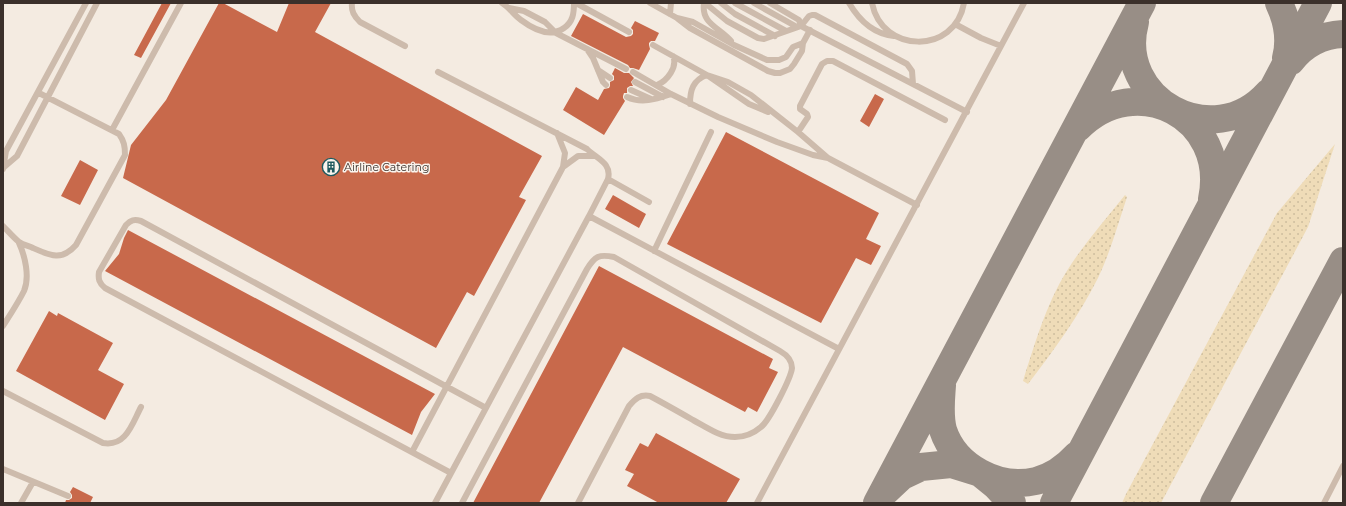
<svg xmlns="http://www.w3.org/2000/svg" width="1346" height="506" viewBox="0 0 1346 506" font-family="Montserrat,sans-serif">
<defs>
<pattern id="sand-dots" width="8" height="8" patternUnits="userSpaceOnUse"><rect width="8" height="8" fill="#efdcb8"/><path d="M2 2h.1M6 6h.1" fill="none" stroke="#cebd9e" stroke-width="1.8" stroke-linecap="round"/></pattern>
</defs>
<rect width="100%" height="100%" fill="#f4ebe1"/>
<path fill="url(#sand-dots)" d="M1335,144L1308,227L1161,503H1122L1126,494L1277,213Z
M1125,195L1127,197C1118,224 1110,253 1098,278C1079,316 1054,350 1028,384L1023,381C1036,340 1048,298 1072,263C1088,239 1107,218 1125,195Z"/>
<g fill="none" stroke-linecap="round" stroke-linejoin="round">
<path stroke="#988e86" stroke-width="28" d="M1279,3C1287,20 1291,39 1286,58
M1135,22C1114,100 1213,154 1268,93
M1291,61C1304,44 1322,35 1343,34
M1078,128C1136,69 1229,117 1212,199
M942,385C941,400 939,415 943,430C955,467 999,490 1036,481C1052,477 1066,467 1077,455
M886,491L902,476L921,467L951,464L980,473L996,486L1012,503
M877,503L1142,3
M1054,503L1318,3
M1214,503L1343,261"/>
</g>
<path fill="#c8694b" d="M162,3H171L141,58L134,55Z
M219,3H223L277,32L289,3H331L315,32L542,156L519,197L526,200L474,296L467,292L436,348L123,178L131,145L166,100Z
M583,14L626,37L631,36L633,34V30L631,28L635,21L659,33L655,41H651L649,43V45L650,49L639,70L633,68H630L628,65L571,36Z
M615,68L624,73H629L634,78L631,82L633,86H630L627,88V93H624L623,96V98L625,101L604,135L563,110L576,87L598,100L604,89L609,88L610,86V82L614,80V76L612,74Z
M875,94L884,99L869,127L860,121Z
M726,132L879,213L866,239L881,246L871,265L856,258L821,323L667,244Z
M80,160L98,170L80,205L61,196Z
M613,195L646,214L639,228L605,209Z
M128,230L435,394L421,412L412,435L105,271L119,254L124,238Z
M599,266L773,359L769,368L778,372L757,412L748,407L745,412L623,347L539,503H473Z
M49,311L57,316L58,313L113,343L98,370L124,384L105,420L16,371Z
M656,433L740,479L726,503H659L627,486L634,474L625,470L640,443L648,447Z
M73,487L93,497L90,503H65L66,500H69L72,498V495L70,492Z"/>
<g fill="none" stroke-linecap="round" stroke-linejoin="round">
<path stroke="#cdbbac" stroke-width="6" d="M352,3C351,11 354,16 360,22L405,46
M502,3C510,8 514,15 521,20C533,29 550,38 564,28C573,22 574,13 574,3
M576,3L629,32
M650,3L677,18L693,22L734,45L767,60H779L786,57L793,47L803,43
M704,3C701,24 719,27 731,41
M705,3L727,21L758,38L764,39L801,26L809,16L812,15H815L907,64L912,71L913,84
M721,3L735,14L775,36
M735,3L786,31
M754,3L797,27
M770,3L799,20L801,26L967,112
M849,3C859,20 874,34 894,36
M872,3C882,54 955,55 964,3
M509,8L524,11L545,22L556,33L626,69
M670,14L671,3
M677,18L690,28L768,71L775,73H780L790,69L794,64L802,51L803,43L810,30
M955,24L981,38L1001,46
M653,45L707,75L749,104L768,112
M587,49L593,58L603,82L606,85
M598,70L610,78
M438,72L587,149C597,159 612,163 608,179L589,216
M633,72L671,94L718,117L777,142L813,155L828,158L917,205
M635,82L663,97
M657,85C667,81 678,67 673,56
M631,90L651,99
M627,97C642,104 656,99 671,94
M690,104C690,90 693,80 707,75L728,82L751,95L798,132L828,158
M112,130L181,3
M798,132L808,117L807,114L800,109V106L822,64L827,61H833L945,120
M563,167L578,156H594
M3,168L17,156L97,3
M3,169L6,151L86,3
M608,179L649,202
M3,226C8,231 13,237 19,242C23,245 29,246 33,248C51,256 62,261 76,245L125,155C125,146 124,141 119,134L39,93
M654,251L711,132
M3,326C10,315 18,303 24,291C30,277 25,256 19,243
M3,391L103,443C126,447 132,424 141,407
M412,452L563,167L565,153L557,133
M3,469L68,496
M451,473L105,288C99,283 98,279 99,272L126,225C131,220 134,219 141,221L486,408
M21,503L33,482
M435,503L589,216L839,349
M462,503L587,269C595,256 599,254 614,257L780,351C787,355 792,360 792,368C791,378 769,421 761,427C754,433 744,437 735,437C720,437 706,427 693,420C679,412 665,404 650,396C640,394 635,399 629,406L578,503
M757,503L1024,3
M1324,503L1343,466"/>
</g>
<defs>
<symbol id="building-ring" viewBox="-11 -11 22 22"><circle r="9.5" fill="#fbf5ee" stroke="#1f5a5e" stroke-width="1.5"/><path d="M-4-6H4V6H1V3H-1V6H-4ZM-2.5-4.3h1.7v1.8h-1.7ZM.8-4.3h1.7v1.8H.8ZM-2.5-1h1.7V.8h-1.7ZM.8-1h1.7V.8H.8Z" fill="#1f5a5e"/></symbol>
</defs>
<g fill-rule="evenodd">
<use href="#building-ring" x="321" y="157" width="20" height="20"/>
</g>
<g text-anchor="middle" stroke-width="3" stroke-linejoin="round" paint-order="stroke">
<g font-size="11" fill="#3b302b" stroke="#fbf5ee" text-anchor="start">
<text x="344" y="171">Airline Catering</text>
</g>
</g>
<rect width="1346" height="506" fill="none" stroke="#3b302b" stroke-width="8"/>
</svg>
